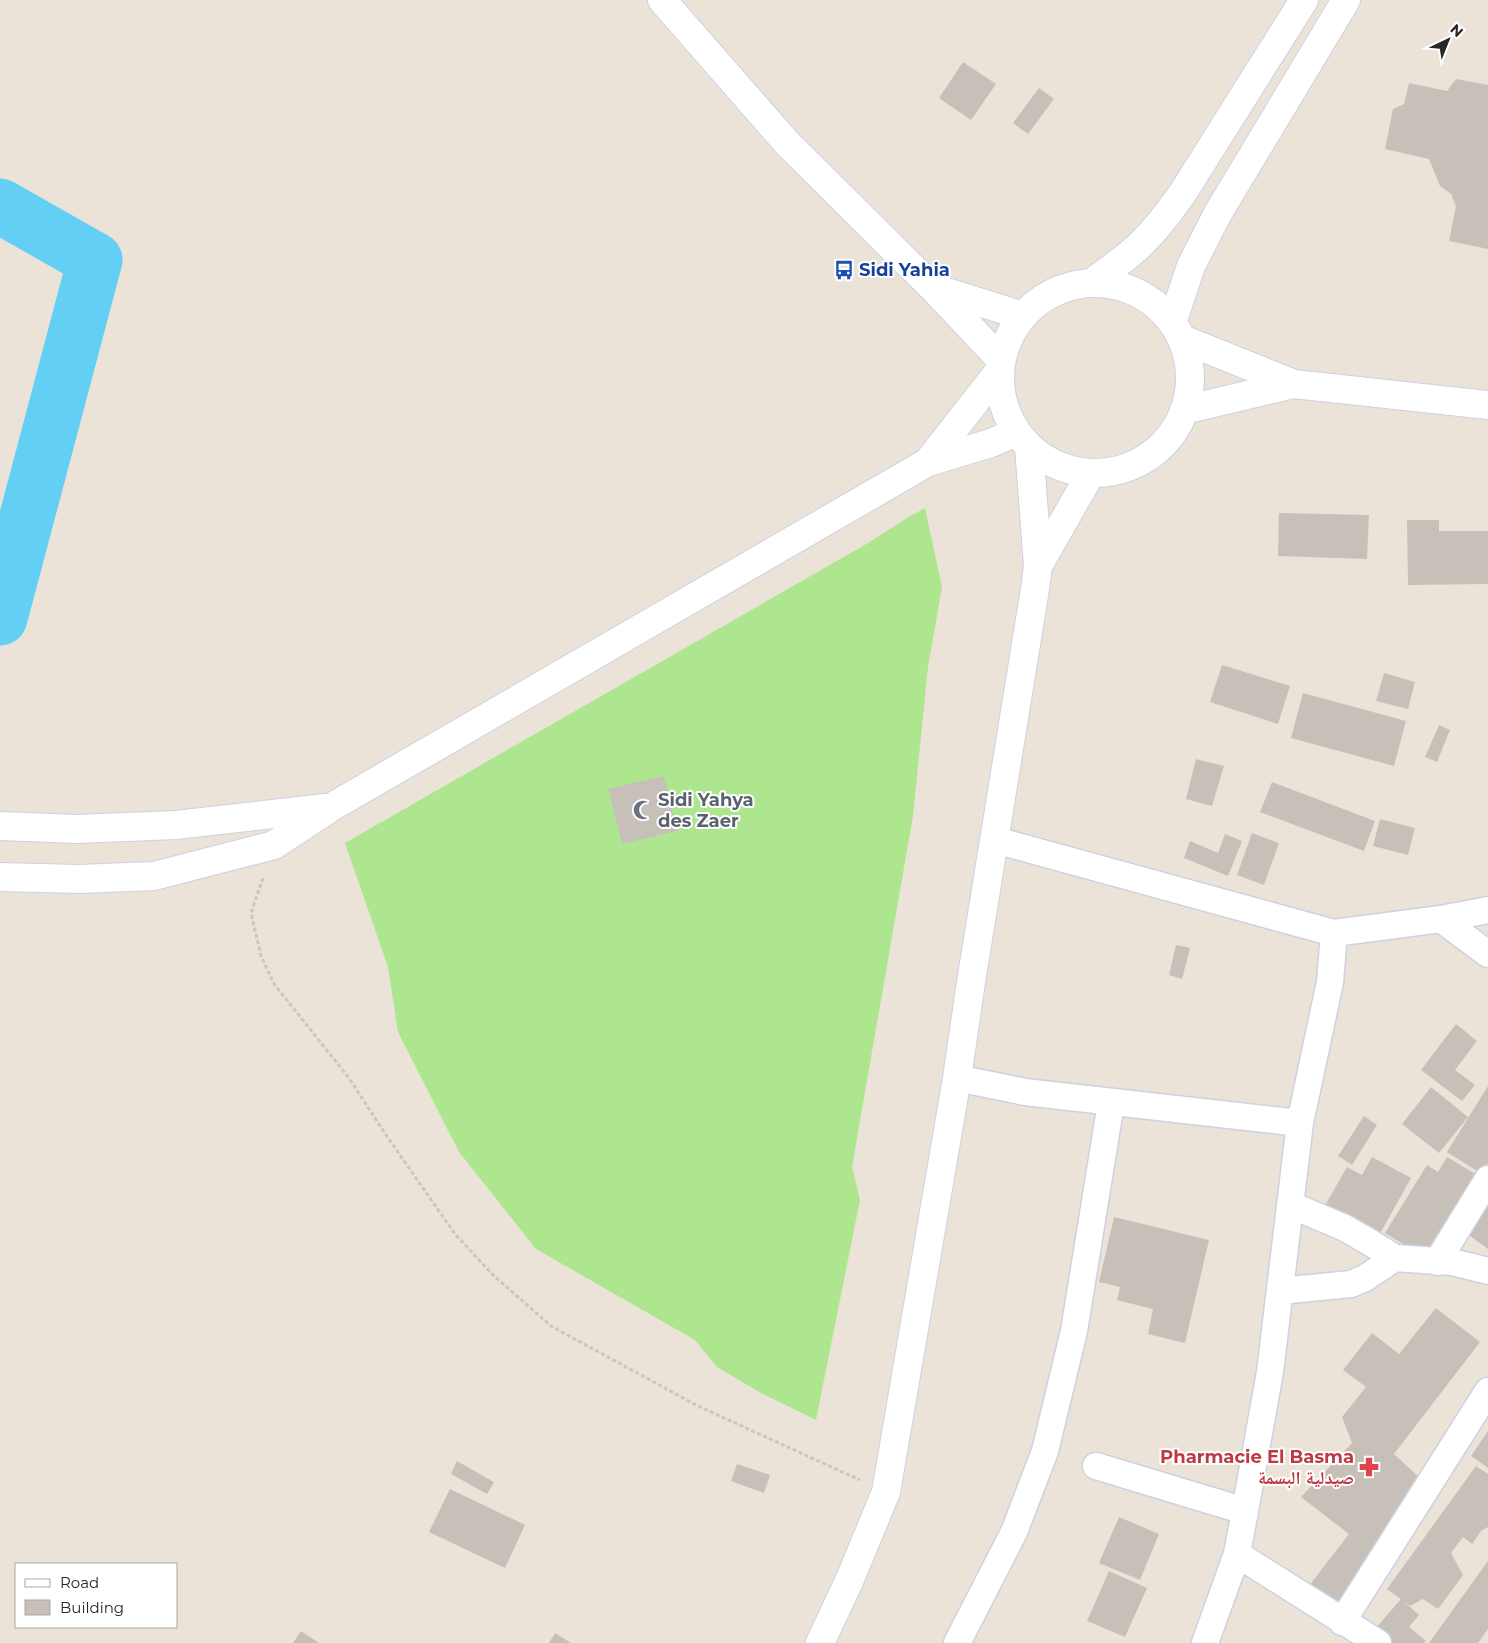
<svg xmlns="http://www.w3.org/2000/svg" width="1488" height="1643" viewBox="0 0 1488 1643" font-family="Montserrat,'Noto Naskh Arabic',sans-serif">
<rect width="100%" height="100%" fill="#ebe3d8"/>
<path fill="#aee690" d="M925,508L942,587L928,667L913,816L852,1167L860,1200L816,1420L761,1393L717,1367L695,1340L536,1249L459,1152L398,1032L388,967L345,843L868,543L907,518Z"/>
<g fill="none" stroke-linecap="round" stroke-linejoin="round">
<path stroke="#64cff4" stroke-width="55" d="M0,206L95,260L0,618"/>
</g>
<path fill="#c6c0b8" d="M963,62L996,84L971,120L939,98Z
M1456,79L1488,85V249L1449,241L1456,206L1451,194L1440,186L1429,159L1385,149L1393,109L1404,104L1409,83L1447,91Z
M1039,88L1054,99L1028,134L1013,123Z
M1279,513L1369,515L1367,559L1278,556Z
M1407,520H1439V531H1488V584L1408,585Z
M1222,665L1290,686L1278,724L1210,702Z
M1384,673L1415,682L1408,709L1376,701Z
M1303,693L1406,721L1394,766L1291,738Z
M1439,725L1450,730L1437,762L1425,757Z
M1196,759L1224,766L1212,806L1186,799Z
M664,776L677,831L622,844L608,789Z
M1272,782L1375,821L1364,851L1260,812Z
M1380,819L1415,828L1408,855L1373,846Z
M1252,833L1279,843L1264,885L1237,875Z
M1225,834L1242,841L1228,876L1184,858L1190,841L1218,853Z
M1176,945L1190,948L1182,979L1169,975Z
M1456,1024L1477,1041L1455,1070L1475,1085L1462,1101L1421,1070Z
M1488,1086V1163L1482,1174L1447,1152Z
M1431,1087L1468,1117L1439,1153L1402,1124Z
M1364,1116L1377,1125L1352,1165L1338,1156Z
M1372,1157L1411,1178L1377,1239L1323,1209L1347,1167L1362,1175Z
M1447,1157L1477,1175L1426,1258L1385,1233L1427,1165L1438,1172Z
M1488,1202V1249L1465,1232Z
M1114,1217L1209,1240L1185,1343L1148,1334L1153,1309L1117,1300L1120,1287L1099,1282Z
M1436,1308L1480,1342L1394,1454L1422,1480L1339,1610L1305,1591L1349,1534L1301,1497L1352,1443L1342,1417L1366,1387L1343,1370L1372,1333L1399,1354Z
M1488,1431V1468L1471,1456Z
M457,1461L494,1482L487,1494L451,1474Z
M737,1464L770,1475L764,1493L731,1481Z
M1476,1466L1488,1474V1527L1482,1530L1472,1544L1463,1537L1451,1553L1463,1575L1438,1609L1423,1599L1410,1606L1387,1589Z
M450,1489L525,1525L505,1568L429,1532Z
M1119,1517L1159,1534L1140,1580L1099,1563Z
M1488,1561V1629L1478,1643H1429Z
M1109,1571L1147,1588L1125,1637L1087,1621Z
M1401,1599L1419,1615L1409,1627L1426,1641L1424,1643H1392L1375,1629Z
M301,1631L319,1643H293Z
M555,1633L571,1643H549Z"/>
<g fill="none" stroke-linecap="round" stroke-linejoin="round">
<defs>
<path id="minor" d="M995,840L1334,933L1441,919L1488,910
M1441,919L1488,954
M957,1078L1025,1092L1300,1123L1330,982L1334,933
M1291,1205L1345,1228L1371,1243L1395,1258L1452,1262L1488,1271
M1437,1262L1488,1179
M1280,1291L1351,1284L1365,1278L1395,1258
M1096,1466L1245,1511
M1237,1554L1378,1643
M1342,1622L1488,1391
M957,1643L1014,1532L1045,1451L1074,1331L1111,1103
M1205,1643L1237,1554L1245,1511L1270,1372L1300,1123"/>
<path id="tertiary" d="M662,0L787,143L932,287L1001,360
M934,288L1023,316
M1182,339L1294,384L1488,405
M1184,410L1294,384
M1038,566L1091,473
M820,1643L850,1579L886,1492L957,1078L971,982L1035,589L1038,566L1029,447"/>
<path id="secondary" d="M1091,283C1108,271 1125,259 1140,245C1156,230 1169,212 1182,194L1304,0
M1000 378a95 95 0 1 1 190 0a95 95 0 1 1-190 0Z
M1172,323L1191,266L1218,213L1346,0
M928,462L1000,370
M0,826L77,829L176,825L325,808
M0,877L79,879L154,876L274,845L330,808L928,462L991,443L1016,432"/>
</defs>
<use href="#minor" stroke="#cdd1e2" stroke-width="29"/>
<use href="#tertiary" stroke="#cdd1e2" stroke-width="30"/>
<use href="#secondary" stroke="#cdd1e2" stroke-width="30"/>
<path stroke="#c7c7c7" stroke-width="3" stroke-dasharray="4 2.5" stroke-linecap="butt" d="M263,878L251,913L261,956L274,984L349,1078L384,1132L455,1234L493,1275L551,1326L698,1406L860,1480"/>
<use href="#minor" stroke="#fff" stroke-width="26"/>
<use href="#tertiary" stroke="#fff" stroke-width="28"/>
<use href="#secondary" stroke="#fff" stroke-width="28"/>
</g>
<defs>
<symbol id="bus-bare" viewBox="-9 -9 18 18"><path d="M-5-6H5V4H4V6H2V4H-2V6H-4V4H-5ZM-3.5-4V0h7V-4ZM-3.5 1.2v1.5H-2V1.2ZM2 1.2v1.5H3.5V1.2Z" fill="#1a4fb4" stroke="#fff" stroke-width="2.5" paint-order="stroke"/></symbol>
<symbol id="mosque-bare" viewBox="-9 -9 18 18"><path d="M3.5-4.9A6 6 0 1 0 3.5 4.9A5 5 0 1 1 3.5-4.9Z" fill="#6b7280" stroke="#fff" stroke-width="2.5" paint-order="stroke"/></symbol>
<symbol id="pharmacy-bare" viewBox="-9 -9 18 18"><path d="M-2-6h4v4h4v4h-4v4h-4v-4h-4v-4h4Z" fill="#e0444e" stroke="#fff" stroke-width="2.5" paint-order="stroke"/></symbol>
</defs>
<g fill-rule="evenodd">
<use href="#bus-bare" x="830" y="256" width="28" height="28"/>
<use href="#mosque-bare" x="629" y="796" width="28" height="28"/>
<use href="#pharmacy-bare" x="1355" y="1453" width="28" height="28"/>
</g>
<g text-anchor="middle" stroke-width="4" stroke-linejoin="round" paint-order="stroke">
<g font-size="18" font-weight="bold" fill="#164399" stroke="#fff" text-anchor="start">
<text x="859" y="276">Sidi Yahia</text>
</g>
<g font-size="18" font-weight="bold" fill="#5b616d" stroke="#fff" text-anchor="start">
<text x="658" y="806">Sidi Yahya<tspan x="658" dy="21">des Zaer</tspan></text>
</g>
<g font-size="18" font-weight="bold" fill="#be3a42" stroke="#fff" text-anchor="end">
<text x="1354" y="1463">Pharmacie El Basma<tspan x="1354" dy="21">صيدلية البسمة</tspan></text>
</g>
</g>
<rect x="15" y="1563" width="162" height="65" fill="#ffffff" stroke="#a9a9a9"/>
<rect x="25" y="1579" width="25" height="8" fill="#ffffff" stroke="#a9a9a9"/>
<text x="60" y="1588" font-size="15" fill="#272727">Road</text>
<rect x="25" y="1600" width="25" height="15" fill="#c6c0b8" stroke="#a9a9a9"/>
<text x="60" y="1613" font-size="15" fill="#272727">Building</text>
<g transform="translate(1448 40) rotate(43)" stroke="#ffffff" stroke-width="4" paint-order="stroke">
<path d="M0-4L9 19L0 12L-9 19Z" fill="#272727"/>
<text y="-8" font-size="14" font-weight="bold" text-anchor="middle" fill="#272727">N</text>
</g>
</svg>
